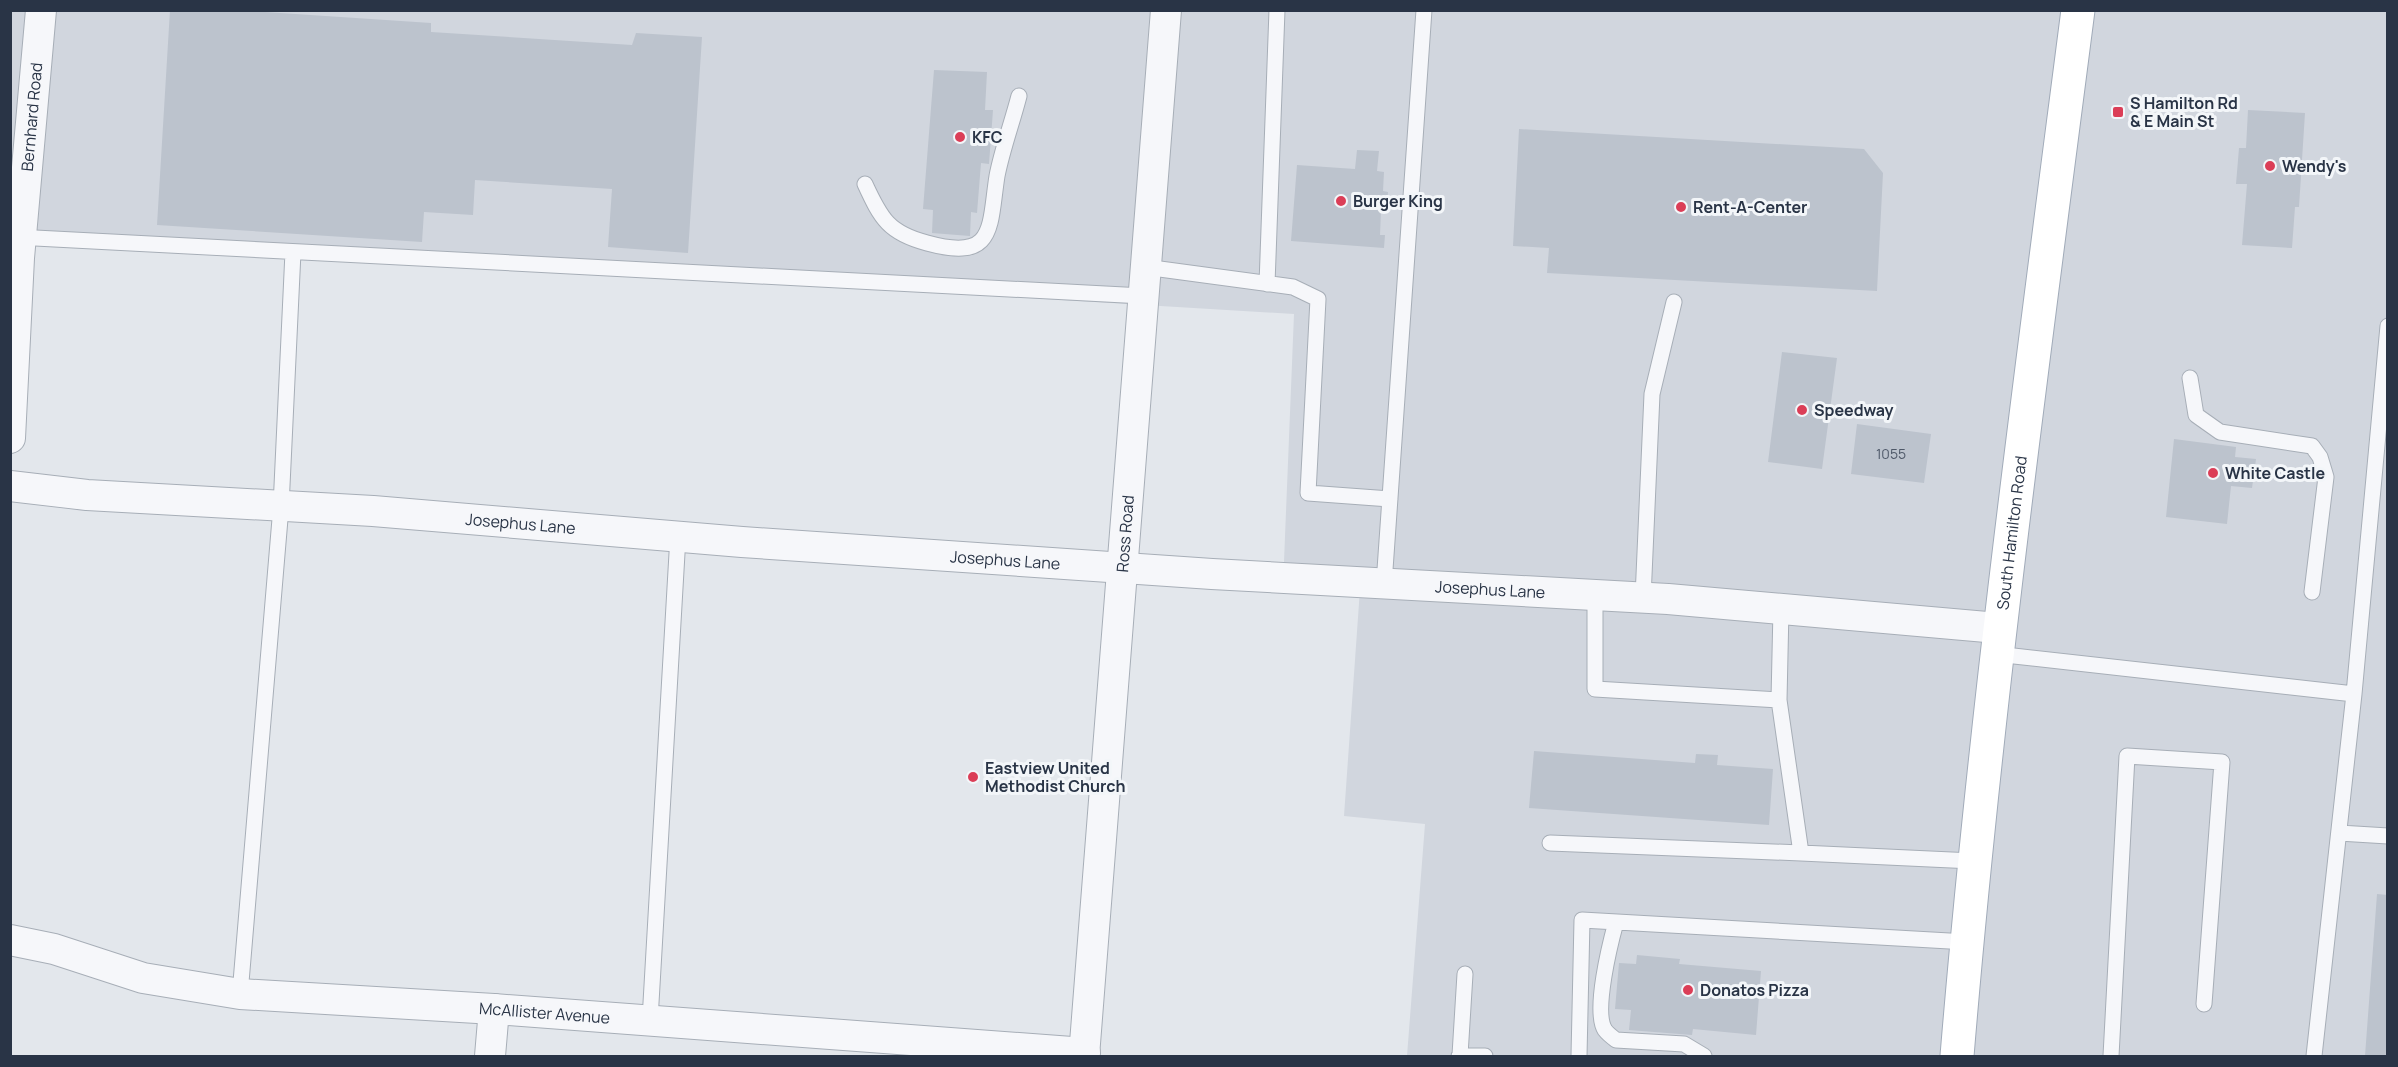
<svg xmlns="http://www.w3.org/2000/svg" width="2398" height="1067" viewBox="0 0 2398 1067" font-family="Manrope,sans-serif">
<rect width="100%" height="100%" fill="#e3e7ec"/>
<path fill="#d1d6de" d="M10,11H2387V1056H1407L1425,824L1344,816L1360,589L1283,586L1294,314L11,237Z"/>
<path fill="#bcc3cd" d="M170,10H236L431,23V32L632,45L636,33L702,37L688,253L608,247L612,189L475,180L473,215L424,212L422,242L157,225Z
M934,70L987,72L985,110H993L989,164L981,163L977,213L971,212L970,236L932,233L933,210L923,209Z
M2248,110L2305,113L2299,207H2295L2292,248L2242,245L2247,184H2236L2239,148H2246Z
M1519,129L1864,149L1883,173L1877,291L1547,273L1549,248L1513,246Z
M1357,150L1379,151L1377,171L1384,172L1383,191L1388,192L1387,210H1381L1380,235H1385L1384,248L1291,241L1297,165L1355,169Z
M1782,352L1837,358L1822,469L1768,462Z
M1857,424L1931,434L1924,483L1851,474Z
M2174,439L2236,447L2235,457L2256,459L2252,488L2231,486L2227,524L2166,517Z
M1534,751L1695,763L1696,754L1718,755L1717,765L1773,769L1769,825L1529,808Z
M2377,894L2388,895V1056H2365Z
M1637,955L1680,959L1679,964L1761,971L1756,1035L1693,1029L1692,1035L1629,1030L1631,1010L1615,1009L1619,963L1636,964Z"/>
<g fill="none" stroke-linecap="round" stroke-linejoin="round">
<defs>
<path id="lane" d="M865,184C881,219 889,233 927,243C996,262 989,227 997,176C1002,150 1012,123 1019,96
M16,237L1143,296
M1145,267L1293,287L1318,299L1308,493L1390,499
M1267,284L1277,10
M2190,378L2196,415L2220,432L2312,446L2320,457L2326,477L2312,592
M1384,584L1424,10
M1595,595V689L1779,700L1801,853L1973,861
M1643,598L1652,394L1674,302
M1996,654L2354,694L2388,326
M1779,700L1781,609
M2339,833L2388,836
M1550,843L1801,853
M1616,922C1610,944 1593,1012 1605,1030C1608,1034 1612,1037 1616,1040L1684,1044L1704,1056
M240,994L281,507L293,252
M650,1020L678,536
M1460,1055L1465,974
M1459,1056H1485
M1579,1056L1582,920L1967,942
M2111,1056L2127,756L2222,762L2204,1004
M2314,1056L2354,694"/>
<g id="street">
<path id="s1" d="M10,438L19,258L41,10"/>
<path id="s2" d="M10,486L87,495L373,511L742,542L1212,574L1668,599L1998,628"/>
<path id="s3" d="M10,940L54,949L143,978L240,994L494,1009L1085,1053"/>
<path d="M490,1056L494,1009"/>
<path id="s4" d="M1084,1056L1166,10"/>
</g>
<g id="primary">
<path id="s5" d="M1957,1056C1986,706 2033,359 2078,10"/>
</g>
</defs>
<use href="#lane" stroke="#a7aeb7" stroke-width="17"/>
<use href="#street" stroke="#a7aeb7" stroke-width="32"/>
<use href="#primary" stroke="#a1abb9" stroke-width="35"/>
<use href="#lane" stroke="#f6f7fa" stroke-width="15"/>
<use href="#street" stroke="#f6f7fa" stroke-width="30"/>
<use href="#primary" stroke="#fff" stroke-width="33"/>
</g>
<g fill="#db3e57" stroke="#f3f6f9" stroke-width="2">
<rect x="2112" y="106" width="12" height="12" rx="3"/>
<circle cx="960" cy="137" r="6"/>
<circle cx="2270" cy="166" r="6"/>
<circle cx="1341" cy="201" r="6"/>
<circle cx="1681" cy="207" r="6"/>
<circle cx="1802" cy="410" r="6"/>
<circle cx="2213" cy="473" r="6"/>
<circle cx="973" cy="777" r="6"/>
<circle cx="1688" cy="990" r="6"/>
</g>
<g text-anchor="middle" stroke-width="6" stroke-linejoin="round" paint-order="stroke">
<g font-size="14" fill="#4e5868">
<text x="1891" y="459">1055</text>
</g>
<g font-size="16" font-weight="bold" fill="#293446" stroke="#f3f6f9" text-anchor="start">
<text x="2130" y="109">S Hamilton Rd<tspan x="2130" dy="18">&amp; E Main St</tspan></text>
<text x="972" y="143">KFC</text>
<text x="2282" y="172">Wendy's</text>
<text x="1353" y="207">Burger King</text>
<text x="1693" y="213">Rent-A-Center</text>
<text x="1814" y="416">Speedway</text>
<text x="2225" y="479">White Castle</text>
<text x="985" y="774">Eastview United<tspan x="985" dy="18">Methodist Church</tspan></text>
<text x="1700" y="996">Donatos Pizza</text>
</g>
<g font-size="16" fill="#293446" stroke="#f3f6f9">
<text dy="6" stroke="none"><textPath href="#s1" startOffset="322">Bernhard Road</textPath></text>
<text dy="6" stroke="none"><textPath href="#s2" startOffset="512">Josephus Lane</textPath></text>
<text dy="6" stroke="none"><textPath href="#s4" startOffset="524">Ross Road</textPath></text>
<text dy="6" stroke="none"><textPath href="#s5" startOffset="526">South Hamilton Road</textPath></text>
<text dy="6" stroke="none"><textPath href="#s2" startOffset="998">Josephus Lane</textPath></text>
<text dy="6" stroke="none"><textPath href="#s2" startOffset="1484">Josephus Lane</textPath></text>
<text dy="6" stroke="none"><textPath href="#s3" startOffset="542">McAllister Avenue</textPath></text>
</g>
</g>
<rect width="2398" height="1067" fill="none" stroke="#293446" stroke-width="24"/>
</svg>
